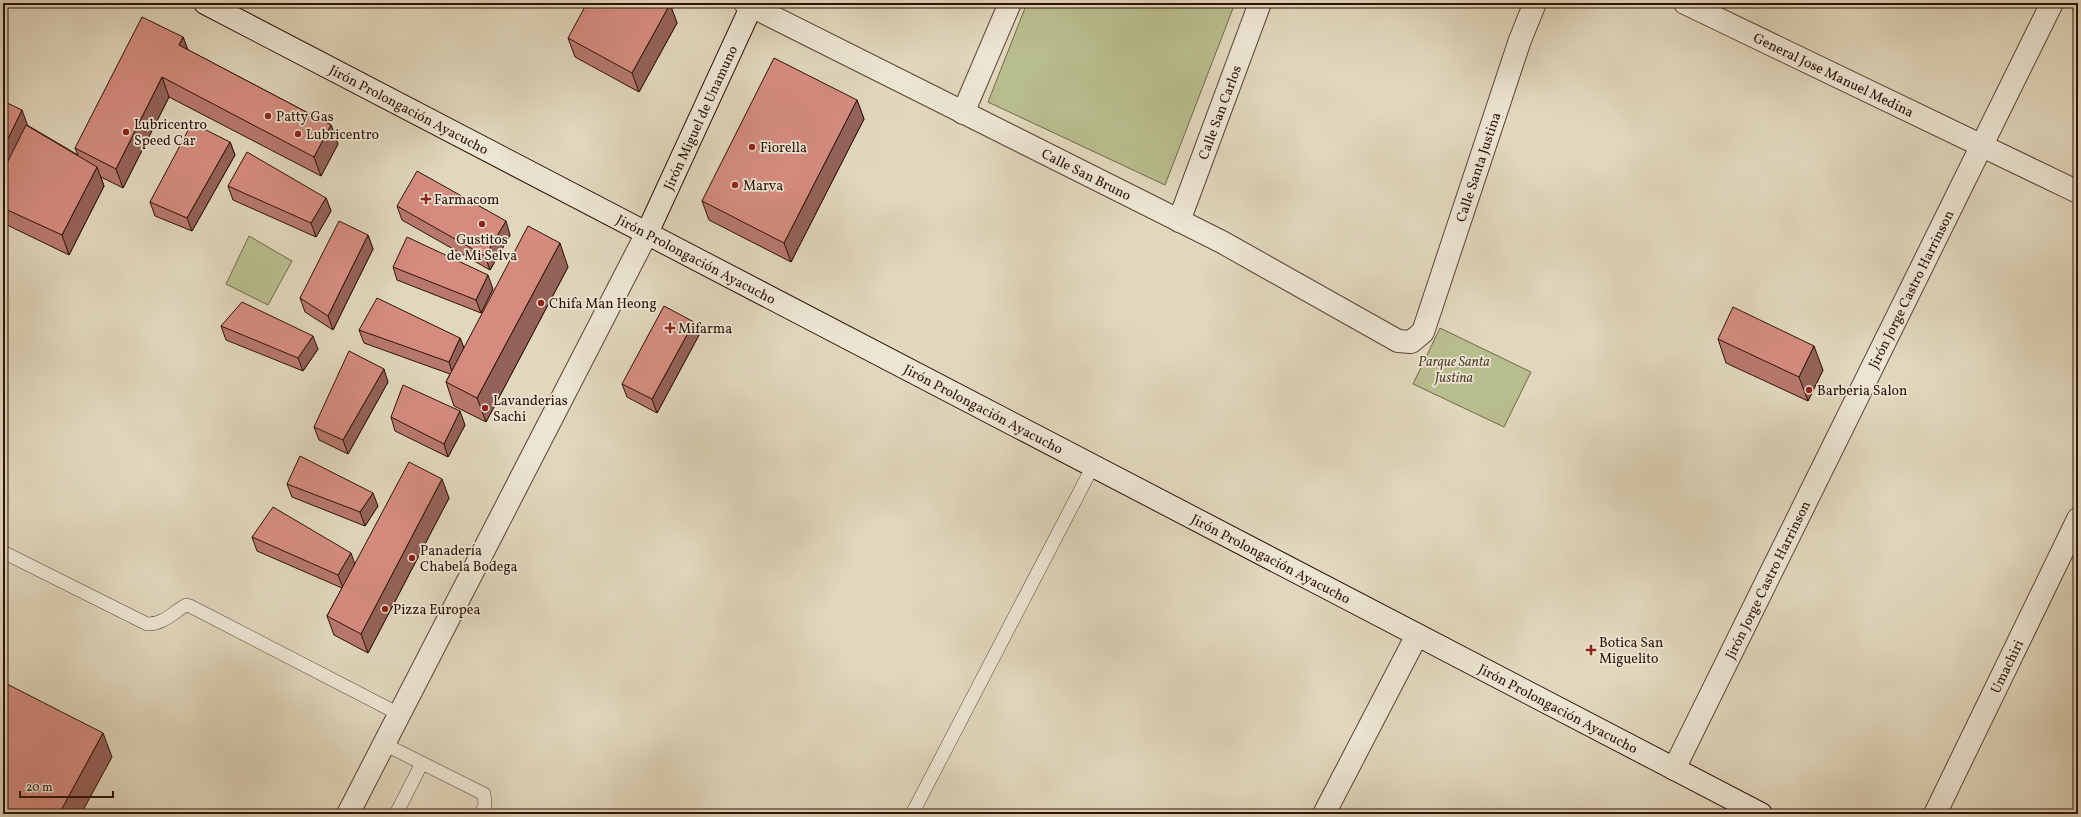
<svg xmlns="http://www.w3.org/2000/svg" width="2081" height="817" viewBox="0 0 2081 817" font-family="Vollkorn,serif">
<rect width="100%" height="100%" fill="#e1d7bc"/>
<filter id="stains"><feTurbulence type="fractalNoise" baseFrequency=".005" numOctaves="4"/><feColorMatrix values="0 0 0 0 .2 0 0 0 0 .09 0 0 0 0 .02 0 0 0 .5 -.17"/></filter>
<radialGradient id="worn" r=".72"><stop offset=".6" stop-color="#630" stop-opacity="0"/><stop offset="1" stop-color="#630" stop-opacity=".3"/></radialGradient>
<path fill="#b8bd8d" stroke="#73684a" d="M1027,3H1235L1165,185L988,102Z
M249,236L292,261L268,305L226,284Z
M1440,328L1531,372L1504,427L1413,384Z"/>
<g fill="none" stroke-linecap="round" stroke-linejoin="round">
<defs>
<path id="lane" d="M3,552L147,624C162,625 174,612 186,605L190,606L399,714
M384,744L484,794L485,805L481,814
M396,814L422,763
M912,814L1093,466"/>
<g id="street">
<path id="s1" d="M745,3L1222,242L1398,341L1411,342L1423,332L1520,40L1535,3"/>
<path id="s2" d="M1685,3L2078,192"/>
<path d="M963,113L1010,3"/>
<path id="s3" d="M1179,221L1260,3"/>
<path id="s4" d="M1674,769L2052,3"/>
<path d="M348,814L647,233"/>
<path d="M1324,814L1417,635"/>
<path id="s5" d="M1935,814L2078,519"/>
</g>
<g id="secondary">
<path id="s6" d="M205,3L1761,814"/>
<path id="s7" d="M647,233L753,3"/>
</g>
</defs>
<use href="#lane" stroke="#5b4334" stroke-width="14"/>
<use href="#street" stroke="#5b4334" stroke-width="24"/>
<use href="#secondary" stroke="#2e1207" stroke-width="24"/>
<use href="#lane" stroke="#ece5d3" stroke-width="13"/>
<use href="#street" stroke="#ece5d3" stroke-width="22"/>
<use href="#secondary" stroke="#ece5d3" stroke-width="22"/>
</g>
<path fill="#b7786d" stroke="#2e1207" d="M670,4L677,23L639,92L575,57L568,38Z
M183,37L188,50L331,125L338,144L321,176L169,97L123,188L101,177L104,186L69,255L3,223V101L27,125L78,155L75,148Z
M857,100L864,119L791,262L709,220L702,201Z
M230,142L235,155L192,231L155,216L150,202Z
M228,186L326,198L331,211L316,237L233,200Z
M397,206L510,235L490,270L402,220Z
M368,235L373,249L333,330L305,312L300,298Z
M393,267L493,289L481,313L397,280Z
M568,267L486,422L454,406L446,382L450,374L364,343L359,330L460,338L464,348Z
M221,326L318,349L303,371L226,340Z
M699,335L657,413L627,397L622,384Z
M1718,339L1823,370L1808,401L1726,363Z
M388,382L348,454L319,440L314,427Z
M391,417L465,425L448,457L395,431Z
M287,484L378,506L365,526L292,497Z
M449,498L368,653L334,635L327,616L342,588L257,551L252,537L355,564Z"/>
<path fill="#956259" stroke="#2e1207" d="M670,4L677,23L639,92L632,73Z
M183,37L190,56L179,45Z
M162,77L169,97L123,188L116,169Z
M857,100L864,119L791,262L784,243Z
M22,110L29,129L3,183V149Z
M331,125L338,144L321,176L314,157Z
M230,142L235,155L192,231L187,218Z
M97,167L104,186L69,255L62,235Z
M326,198L331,211L316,237L311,223Z
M506,221L510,235L490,270L485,256Z
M368,235L373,249L333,330L328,316Z
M560,243L568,267L486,422L477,398Z
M488,275L493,289L481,313L476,300Z
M694,322L699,335L657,413L652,399Z
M313,336L318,349L303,371L298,358Z
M460,338L465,351L453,375L449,362Z
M1814,346L1823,370L1808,401L1799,377Z
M384,369L388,382L348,454L343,440Z
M460,411L465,425L448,457L444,444Z
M442,479L449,498L368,653L361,634Z
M373,493L378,506L365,526L360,512Z
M351,553L356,567L343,588L338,575Z
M103,733L112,757L81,814H59Z"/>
<path fill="#d58c7f" stroke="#2e1207" d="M587,3H669L670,4L632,73L568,38Z
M142,17L183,37L179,45L331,125L314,157L162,77L116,169L75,148Z
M774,58L857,100L784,243L702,201Z
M3,101L22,110L3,149Z
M192,123L230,142L187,218L150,202Z
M26,125L97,167L62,235L3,208V171Z
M247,152L326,198L311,223L228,186Z
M417,171L506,221L485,256L397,206Z
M339,221L368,235L328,316L300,298Z
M528,226L560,243L477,398L446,382Z
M407,237L488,275L476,300L393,267Z
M377,298L460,338L449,362L359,330Z
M242,302L313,336L298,358L221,326Z
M664,306L694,322L652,399L622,384Z
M1733,307L1814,346L1799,377L1718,339Z
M349,351L384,369L343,440L314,427Z
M403,385L460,411L444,444L391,417Z
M300,456L373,493L360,512L287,484Z
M409,462L442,479L361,634L327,616Z
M273,507L351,553L338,575L252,537Z
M3,682L103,733L59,814H3Z"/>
<g fill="#8f2418" stroke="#ece5d3" stroke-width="1.5">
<circle cx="268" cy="116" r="4"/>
<circle cx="126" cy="132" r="4"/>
<circle cx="298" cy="134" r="4"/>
<circle cx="752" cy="147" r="4"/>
<circle cx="735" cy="185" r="4"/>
<path d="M424 193h4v4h4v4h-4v4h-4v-4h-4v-4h4z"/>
<circle cx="482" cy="224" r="4"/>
<circle cx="541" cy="303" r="4"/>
<path d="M668 322h4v4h4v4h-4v4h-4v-4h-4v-4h4z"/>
<circle cx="1809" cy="390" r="4"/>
<circle cx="485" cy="408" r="4"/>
<circle cx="412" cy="558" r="4"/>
<circle cx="385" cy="609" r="4"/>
<path d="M1589 644h4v4h4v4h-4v4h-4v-4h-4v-4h4z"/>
</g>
<g text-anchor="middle" stroke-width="3.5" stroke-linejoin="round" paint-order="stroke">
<g font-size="14" fill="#2e1207" stroke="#ece5d3">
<text dy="5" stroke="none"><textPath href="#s2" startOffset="165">General Jose Manuel Medina</textPath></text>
<text dy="5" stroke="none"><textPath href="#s6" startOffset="230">Jirón Prolongación Ayacucho</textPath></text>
<text dy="5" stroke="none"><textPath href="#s3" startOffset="116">Calle San Carlos</textPath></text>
<text dy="5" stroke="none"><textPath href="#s7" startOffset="127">Jirón Miguel de Unamuno</textPath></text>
<text dy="5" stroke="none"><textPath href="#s1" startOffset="938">Calle Santa Justina</textPath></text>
<text dy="5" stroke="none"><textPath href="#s1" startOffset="382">Calle San Bruno</textPath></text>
<text dy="5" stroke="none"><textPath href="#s6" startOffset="554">Jirón Prolongación Ayacucho</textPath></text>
<text dy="5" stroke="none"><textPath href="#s4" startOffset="535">Jirón Jorge Castro Harrinson</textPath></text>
<text dy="5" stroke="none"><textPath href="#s6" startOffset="878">Jirón Prolongación Ayacucho</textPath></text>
<text dy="5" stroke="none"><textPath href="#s6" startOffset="1202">Jirón Prolongación Ayacucho</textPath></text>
<text dy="5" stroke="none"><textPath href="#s4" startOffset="211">Jirón Jorge Castro Harrinson</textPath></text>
<text dy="5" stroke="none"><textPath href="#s5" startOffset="164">Umachiri</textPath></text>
<text dy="5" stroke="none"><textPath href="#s6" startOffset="1526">Jirón Prolongación Ayacucho</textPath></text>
</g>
<g font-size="14" fill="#2e1207" stroke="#ece5d3" text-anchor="start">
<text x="276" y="121">Patty Gas</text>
<text x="134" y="129">Lubricentro<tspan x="134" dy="16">Speed Car</tspan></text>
<text x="306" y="139">Lubricentro</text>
<text x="760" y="152">Fiorella</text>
<text x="743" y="190">Marva</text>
<text x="434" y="204">Farmacom</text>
<text x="482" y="244" text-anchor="middle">Gustitos<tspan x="482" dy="16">de Mi Selva</tspan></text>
<text x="549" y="308">Chifa Man Heong</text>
<text x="678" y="333">Mifarma</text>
<text x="1817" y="395">Barberia Salon</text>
<text x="493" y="405">Lavanderias<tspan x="493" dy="16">Sachi</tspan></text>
<text x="420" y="555">Panadería<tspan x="420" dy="16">Chabela Bodega</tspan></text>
<text x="393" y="614">Pizza Europea</text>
<text x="1599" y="647">Botica San<tspan x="1599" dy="16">Miguelito</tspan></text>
</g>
<g font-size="14" font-style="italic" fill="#57452f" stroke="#ece5d3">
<text x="1454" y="366">Parque Santa<tspan x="1454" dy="16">Justina</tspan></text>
</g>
</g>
<rect width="2081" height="817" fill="none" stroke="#e1d7bc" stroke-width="16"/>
<rect x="4" y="4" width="2073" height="809" fill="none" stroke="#2e1207" stroke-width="2"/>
<rect x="8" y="8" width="2065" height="801" fill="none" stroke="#2e1207"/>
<path d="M20 791v6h93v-6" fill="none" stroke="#2e1207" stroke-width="2"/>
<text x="26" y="791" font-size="12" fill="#2e1207" stroke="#ece5d3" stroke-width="3" paint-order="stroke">20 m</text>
<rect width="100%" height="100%" filter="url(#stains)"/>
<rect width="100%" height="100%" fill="url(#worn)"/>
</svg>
